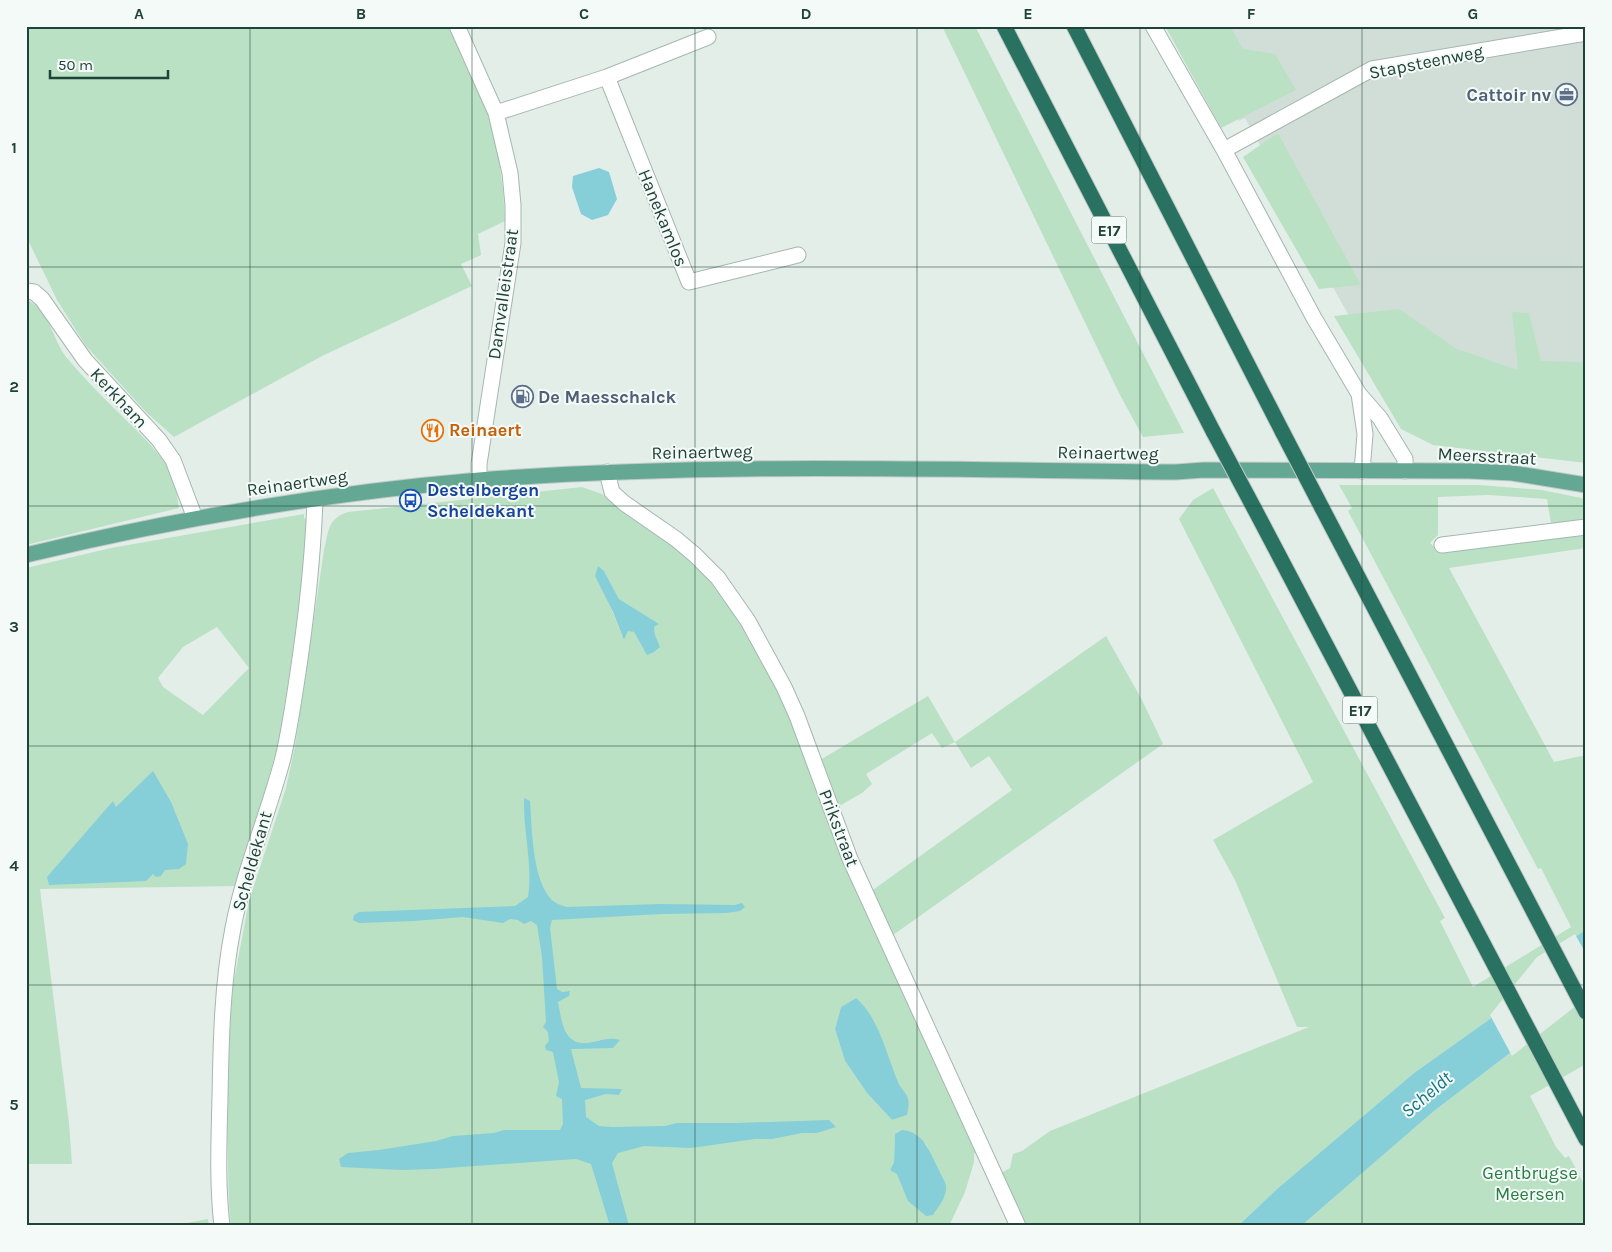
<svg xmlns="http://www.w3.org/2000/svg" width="1612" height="1252" viewBox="0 0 1612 1252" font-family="Karla,sans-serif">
<rect width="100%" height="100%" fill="#e3eee9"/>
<path fill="#d1ded8" d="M1187,26H1586V449L1398,403L1280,193L1261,147L1245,118L1239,121Z"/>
<path fill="#bae1c4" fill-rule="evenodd" d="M26,26H450L495,130L503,190L505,221L478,234L481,255L461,264L472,286L322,356L174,437L146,412L86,346L57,300L26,236Z
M942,26H975L1184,433L1143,437L1120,395Z
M1165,26H1230L1243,49L1275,54L1296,90L1221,128Z
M1278,133L1361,285L1319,289L1243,157Z
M26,300C50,308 52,340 67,358C86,381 109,403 130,424C144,438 160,453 170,471C176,482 177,495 179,508L26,545Z
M1399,309L1457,349L1518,370L1512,312L1529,313L1541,361L1584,362L1586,351V463L1433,445L1401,429L1334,316Z
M1339,485H1479L1542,490L1586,499V519L1551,524L1547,499L1488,495L1438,497V535L1430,543L1440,552L1586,533V548L1449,568L1554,762L1586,755V930L1539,959L1490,1019L1414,1073L1277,1189L1238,1226H1026L1001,1173L1010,1168L1013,1154L1022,1151L1050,1131L1309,1027H1297L1235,880L1213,840L1313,782L1179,519L1193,500L1213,488L1445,918L1440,921L1473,987L1571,927L1541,868L1538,869L1348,511L1352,508Z
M582,487L602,494L675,547L696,565L721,594L749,638L775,685L870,892L1012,790L989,756L971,768L955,742L942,748L932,733L866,774L872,784L862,793L841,805L836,801L820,760L928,696L955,742L1106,636L1142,700L1163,744L893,935L959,1087L982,1136L974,1155V1162L965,1192L949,1226H231L229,1205L226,1079L233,986L249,901L286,788L295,746L324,550C329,531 327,519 348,512ZM604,571L619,599L658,624L654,627L655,635L647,654L634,632L628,630L624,640L606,596ZM856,998L900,1086L907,1096V1115L892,1120L867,1093L845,1061L835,1029L841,1007ZM895,1134L926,1144L946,1188L890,1170L894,1162Z
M304,514V518L309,522L297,624L279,741L238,886L40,889L69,1123L72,1164H26V568L111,548ZM217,627L249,668L203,715L163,687L158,678L183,647Z
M1586,995V1064L1530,1096L1556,1147L1565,1158L1569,1156L1586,1188V1226H1301L1434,1111Z
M208,1219L209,1226H146L176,1225Z"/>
<path fill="#86ced8" d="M599,168L609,172L617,199L608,215L592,220L581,214L572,187L573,176Z
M598,566L604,571L619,599L659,624L654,627L655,635L660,647L654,652L647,655L634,632L628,631L624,640L613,612L595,576Z
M153,771L171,802L188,844L186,864L179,869L165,870L161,876L156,877L153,874L146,881L49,885L47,877L113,801L116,807Z
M524,798L530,801C532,828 532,888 556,903C559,905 564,906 567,907L661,904L735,905L742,903L745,907L740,911L726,913L662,914L552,920L550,928L557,989L562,992L570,991L569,996L558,1002C562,1023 564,1049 593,1042C603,1040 610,1037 620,1040L613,1048L571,1049L581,1088L622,1089L619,1095L606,1094L585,1100L586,1117L599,1126L612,1127L665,1126L677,1123H736L829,1120L836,1127L817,1133H802L772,1139H755L691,1148L644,1146L618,1153L612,1163L629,1226H610L591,1164L576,1159L433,1169L402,1170L341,1167L339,1159L348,1153L379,1150L436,1141L453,1136L494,1133L504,1130H560L563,1124L562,1099L556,1096L559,1082L553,1052L546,1050L545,1046L549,1041L548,1032L543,1027L546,1022L542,957L537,925L531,921L524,924L518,920L510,919L503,923L463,917L414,921L359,923L353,920L354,915L359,912L515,906L528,897C533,864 523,831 524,798Z
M1586,930V995L1434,1111L1301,1226H1238L1277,1189L1414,1073L1490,1019L1539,959Z
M856,998C880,1019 886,1055 899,1084C901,1088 905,1092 907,1096C910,1103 908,1109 907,1115L892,1120L867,1093L845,1061L835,1029L841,1007Z
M902,1130C924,1132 929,1151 938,1168C940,1174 945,1180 946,1186C947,1197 938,1207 933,1215L926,1216L908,1201L897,1174L890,1170L894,1162L895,1134Z"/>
<path fill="#e3eee9" d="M1575,934L1586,954V998L1512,1056L1490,1015L1537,957Z"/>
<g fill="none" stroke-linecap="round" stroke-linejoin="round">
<defs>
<path id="minor" d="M457,26L496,113L510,173L513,205V243L479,464V480
M1153,26L1224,150L1314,318L1359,394L1380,418L1405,459V471
M607,77L689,282L798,255
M496,113L607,77L708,37
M1224,150L1372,69L1586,33
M26,291L34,292L42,299L85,360L159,440L173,460L195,518
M1359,394L1365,434L1362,471
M607,472L612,492L624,503L676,539L695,555L718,578L748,621L784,687L797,716L850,859L1018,1226
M1442,545L1586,527
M222,1226C217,1183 219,1140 220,1097C221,1041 222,984 233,928C244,870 268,815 283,758C289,732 293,706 297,679C306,620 313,559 315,499"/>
<path id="major" d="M26,555C175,519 326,493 479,480C711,462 944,470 1176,472L1204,470L1469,471L1512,473L1586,485"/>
<path id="highway" d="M1004,26L1214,433
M1074,26L1283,433
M1254,508L1586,1139
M1322,508L1586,1012"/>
</defs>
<use href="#minor" stroke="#a5b7b0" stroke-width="17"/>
<use href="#major" stroke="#c1cac7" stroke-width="17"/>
<use href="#highway" stroke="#c1cac7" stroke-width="17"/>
<use href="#minor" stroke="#fff" stroke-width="15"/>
<use href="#major" stroke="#64a894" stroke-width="15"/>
<use href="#highway" stroke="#297160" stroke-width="15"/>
<defs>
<path id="highway-bridge" d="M1214,433L1254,508
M1283,433L1322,508"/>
</defs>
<use href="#highway-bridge" stroke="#c1cac7" stroke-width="17" stroke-linecap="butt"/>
<use href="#highway-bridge" stroke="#297160" stroke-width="15"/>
</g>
<path fill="none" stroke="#214238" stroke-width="1" stroke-opacity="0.55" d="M250,26V1226M472,26V1226M695,26V1226M917,26V1226M1140,26V1226M1362,26V1226M26,267H1586M26,506H1586M26,746H1586M26,985H1586"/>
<defs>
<symbol id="office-ring" viewBox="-11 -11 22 22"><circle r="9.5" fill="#f4faf7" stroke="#5c6f8a" stroke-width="1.5"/><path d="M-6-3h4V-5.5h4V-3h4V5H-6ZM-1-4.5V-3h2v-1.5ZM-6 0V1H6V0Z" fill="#5c6f8a"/></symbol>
<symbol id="fuel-ring" viewBox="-11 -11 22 22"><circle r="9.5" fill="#f4faf7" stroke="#5c6f8a" stroke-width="1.5"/><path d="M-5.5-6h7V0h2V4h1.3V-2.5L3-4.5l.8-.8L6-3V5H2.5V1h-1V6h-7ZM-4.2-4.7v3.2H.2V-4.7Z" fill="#5c6f8a"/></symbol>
<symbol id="restaurant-ring" viewBox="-11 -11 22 22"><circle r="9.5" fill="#f4faf7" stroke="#e8710a" stroke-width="1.5"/><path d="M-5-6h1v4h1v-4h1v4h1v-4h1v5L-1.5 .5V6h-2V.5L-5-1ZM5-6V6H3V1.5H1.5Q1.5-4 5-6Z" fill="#e8710a"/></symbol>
<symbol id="bus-ring" viewBox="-11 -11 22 22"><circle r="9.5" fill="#f4faf7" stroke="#1a4fb4" stroke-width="1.5"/><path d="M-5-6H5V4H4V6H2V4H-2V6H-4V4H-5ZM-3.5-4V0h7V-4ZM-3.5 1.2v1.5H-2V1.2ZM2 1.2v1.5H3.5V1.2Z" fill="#1a4fb4"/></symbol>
</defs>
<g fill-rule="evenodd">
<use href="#office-ring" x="1554" y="82" width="25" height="25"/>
<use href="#fuel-ring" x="510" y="384" width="25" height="25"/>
<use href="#restaurant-ring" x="420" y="418" width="25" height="25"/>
<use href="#bus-ring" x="398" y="488" width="25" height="25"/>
</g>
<g text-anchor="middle" stroke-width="4" stroke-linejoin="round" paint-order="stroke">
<g fill="#f4faf7" stroke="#607971" stroke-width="1">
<rect x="1091.5" y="216.5" width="35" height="27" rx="4"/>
<rect x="1342.5" y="696.5" width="35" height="27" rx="4"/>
</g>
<g font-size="16" font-weight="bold" fill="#214238">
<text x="1109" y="236">E17</text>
<text x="1360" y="716">E17</text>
</g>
<g font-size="18" fill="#214238" stroke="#f4faf7">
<text transform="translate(1426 62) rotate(-11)" y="6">Stapsteenweg</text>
<text transform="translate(663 218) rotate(68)" y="6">Hanekamlos</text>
<text transform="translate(503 294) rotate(-82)" y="6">Damvalleistraat</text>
<text transform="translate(119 398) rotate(47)" y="6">Kerkham</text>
<text transform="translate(702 452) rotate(-1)" y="6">Reinaertweg</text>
<text transform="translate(1108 453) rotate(1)" y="6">Reinaertweg</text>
<text transform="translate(1487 456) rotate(3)" y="6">Meersstraat</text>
<text transform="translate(297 483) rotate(-8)" y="6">Reinaertweg</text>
<text transform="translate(839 828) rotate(69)" y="6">Prikstraat</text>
<text transform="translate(252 861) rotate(-74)" y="6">Scheldekant</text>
</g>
<g font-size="18" font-weight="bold" fill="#4e5e75" stroke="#f4faf7" text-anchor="end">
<text x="1551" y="101">Cattoir nv</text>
<text x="538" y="403" text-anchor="start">De Maesschalck</text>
</g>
<g font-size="18" font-weight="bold" fill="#c56008" stroke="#f4faf7" text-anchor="start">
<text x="449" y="436">Reinaert</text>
</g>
<g font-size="18" font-weight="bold" fill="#164399" stroke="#f4faf7" text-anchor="start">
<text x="427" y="496">Destelbergen<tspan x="427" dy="21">Scheldekant</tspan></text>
</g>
<g font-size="18" fill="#277d45" stroke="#f4faf7">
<text x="1530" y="1179">Gentbrugse<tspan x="1530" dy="21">Meersen</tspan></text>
</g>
<g font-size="19" font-style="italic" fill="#147584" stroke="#f4faf7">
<text transform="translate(1426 1094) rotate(-40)" y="7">Scheldt</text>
</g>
</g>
<rect width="1612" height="1252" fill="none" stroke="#f4faf7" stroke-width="55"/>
<path d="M50 70v8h118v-8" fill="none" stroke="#214238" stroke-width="2.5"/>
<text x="58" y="70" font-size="15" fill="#214238" stroke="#f4faf7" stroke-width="4" paint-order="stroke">50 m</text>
<rect x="28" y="28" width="1556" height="1196" fill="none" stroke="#214238" stroke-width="2"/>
<g font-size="16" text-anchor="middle" font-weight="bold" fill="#214238">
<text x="139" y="19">A</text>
<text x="361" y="19">B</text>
<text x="584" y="19">C</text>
<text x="806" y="19">D</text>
<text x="1028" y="19">E</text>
<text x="1251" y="19">F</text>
<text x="1473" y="19">G</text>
<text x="14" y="153">1</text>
<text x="14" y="392">2</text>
<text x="14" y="632">3</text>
<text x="14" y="871">4</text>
<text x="14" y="1110">5</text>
</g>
</svg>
